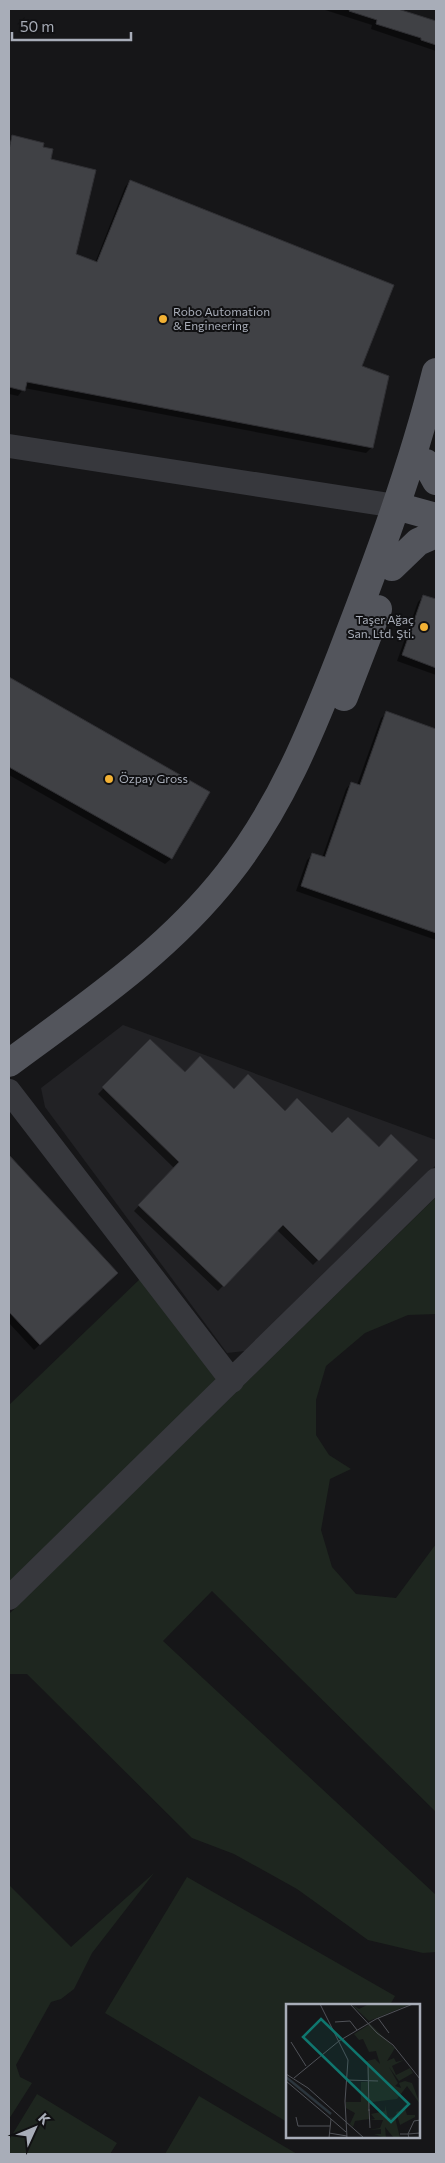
<svg xmlns="http://www.w3.org/2000/svg" width="445" height="2163" viewBox="0 0 445 2163" font-family="Commissioner,sans-serif">
<rect width="100%" height="100%" fill="#161618"/>
<path fill="#222225" d="M123,1025L436,1140V1165L330,1271L245,1351L227,1353L45,1107L41,1088Z"/>
<path fill="#1e261f" d="M436,1197V1314L408,1315L365,1333L326,1366L316,1400V1435L329,1455L351,1469L330,1479L321,1530L332,1567L356,1594L396,1598L436,1544V1812L212,1591L163,1641L436,1895V1952L423,1953L368,1940L297,1889L234,1854L192,1838L27,1674H9V1614Z
M141,1278L215,1371L216,1385L9,1582V1405Z
M154,1873L92,1953L74,1989L61,1999L51,2002L16,2065L20,2077L32,2083L9,2119V1885L71,1947Z
M187,1877L395,1996L390,2005L288,2006L287,2122L105,2013Z
M37,2094L117,2143L110,2154H9V2140Z
M199,2096L297,2154H165Z"/>
<path fill="#0007" d="M322,9H394L436,22V51L371,29L372,25Z
M13,136L41,148L49,160L75,255L95,263L125,187L130,181L361,366L372,447L366,453L24,388L18,396L9,394V140Z
M424,596L436,601V675L397,661L418,602Z
M9,679L208,792L171,859L165,864L9,775Z
M387,713L436,730V940L296,891L307,860L313,854L322,858L346,789L351,783L357,785L381,718Z
M150,1041L185,1074L233,1091L332,1135L416,1160L313,1265L277,1230L218,1291L134,1211L174,1168L98,1094Z
M9,1157L116,1273L34,1350L9,1323Z"/>
<path fill="#404145" stroke="#303034" d="M350,9H398L436,21V45L421,40V38L376,24L377,20L349,11Z
M12,135L44,143L43,147L53,149L51,159L96,170L76,254L97,262L130,180L394,285L362,366L389,376L373,448L27,382L25,391L9,387V150Z
M423,595L436,599V668L402,655Z
M9,677L210,792L172,859L9,767Z
M386,711L436,729V933L301,886L312,853L325,857L351,782L360,785Z
M150,1039L185,1072L200,1056L234,1089L248,1074L285,1111L297,1098L332,1133L348,1117L379,1147L391,1134L418,1160L319,1261L283,1225L224,1287L138,1205L179,1162L102,1087Z
M9,1155L118,1273L40,1345L9,1312Z"/>
<g fill="none" stroke-linecap="round" stroke-linejoin="round">
<path stroke="#37383d" stroke-width="24" d="M9,446L396,506
M9,1091L232,1381
M9,1598L436,1180"/>
<path stroke="#53555c" stroke-width="28" d="M426,463L436,481
M396,506L436,517
M392,567L418,542L436,534
M344,697L378,609
M9,1063C86,1006 168,951 228,874C280,808 311,732 341,655C377,562 412,468 436,372"/>
</g>
<g fill="#f2b134" stroke="#111113" stroke-width="2">
<circle cx="163" cy="319" r="5"/>
<circle cx="424" cy="627" r="5"/>
<circle cx="109" cy="779" r="5"/>
</g>
<g text-anchor="middle" stroke-width="4" stroke-linejoin="round" paint-order="stroke">
<g font-size="12" fill="#a8adb8" stroke="#111113" text-anchor="start">
<text x="173" y="316">Robo Automation<tspan x="173" dy="14">&amp; Engineering</tspan></text>
<text x="414" y="624" text-anchor="end">Taşer Ağaç<tspan x="414" dy="14">San. Ltd. Şti.</tspan></text>
<text x="119" y="783">Özpay Gross</text>
</g>
</g>
<g transform="translate(286 2004)">
<rect width="134" height="134" fill="#161618"/>
<path d="M65,0L73,5L83,0H125L83,17ZM84,20L109,44L101,57L108,54L110,58L118,56L106,62L110,71L124,64L127,69L113,77L103,63L112,79L109,82L115,84L113,79L119,77L126,79L134,100L121,82L111,95L86,98L83,103L81,57L89,55L94,60L90,47L83,48L77,35L73,36L68,30ZM75,78H82L83,115L69,117L67,123L64,120L69,109L60,104V98H75ZM99,101L102,114L109,113L114,134H108L99,123L100,134L88,130H95V125L83,126L94,124L97,116H84L89,115L85,110L99,107ZM119,105L121,111H129V113L114,121L110,108Z" fill="#1e261f"/>
<path fill="none" stroke="#2c353c" stroke-width="2.5" d="M0,73L45,110"/>
<path fill="none" stroke="#505258" stroke-width="1" d="M34,0L62,56L59,97L61,134M64,0L91,29L107,41L134,75M92,14L103,29M49,18L64,17L71,26M53,37L90,15L127,0M5,38L20,62M82,60L83,107M0,70L22,84L78,134M8,74L53,37M61,76L92,77M0,77L45,115M83,105L84,124M10,113L12,122H44M43,129L61,132M114,130H122L128,117L134,116M43,134L45,115L60,128M123,134L122,130L134,129"/>
<path fill="#0f766e" fill-opacity="0.15" stroke="#0f766e" stroke-width="2.5" d="M35,15L123,100L105,118L17,33Z"/>
<rect width="134" height="134" fill="none" stroke="#a8adb8" stroke-width="2.5"/>
</g>
<rect width="445" height="2163" fill="none" stroke="#a8adb8" stroke-width="20"/>
<g transform="translate(35 2128) rotate(46)" stroke="#111113" stroke-width="4" paint-order="stroke">
<path d="M0-4L9 19L0 12L-9 19Z" fill="#a8adb8"/>
<text y="-8" font-size="14" font-weight="bold" text-anchor="middle" fill="#a8adb8">K</text>
</g>
<path d="M12 32v8h119v-8" fill="none" stroke="#a8adb8" stroke-width="2.5"/>
<text x="20" y="32" font-size="15" fill="#a8adb8" stroke="#111113" stroke-width="4" paint-order="stroke">50 m</text>
</svg>
